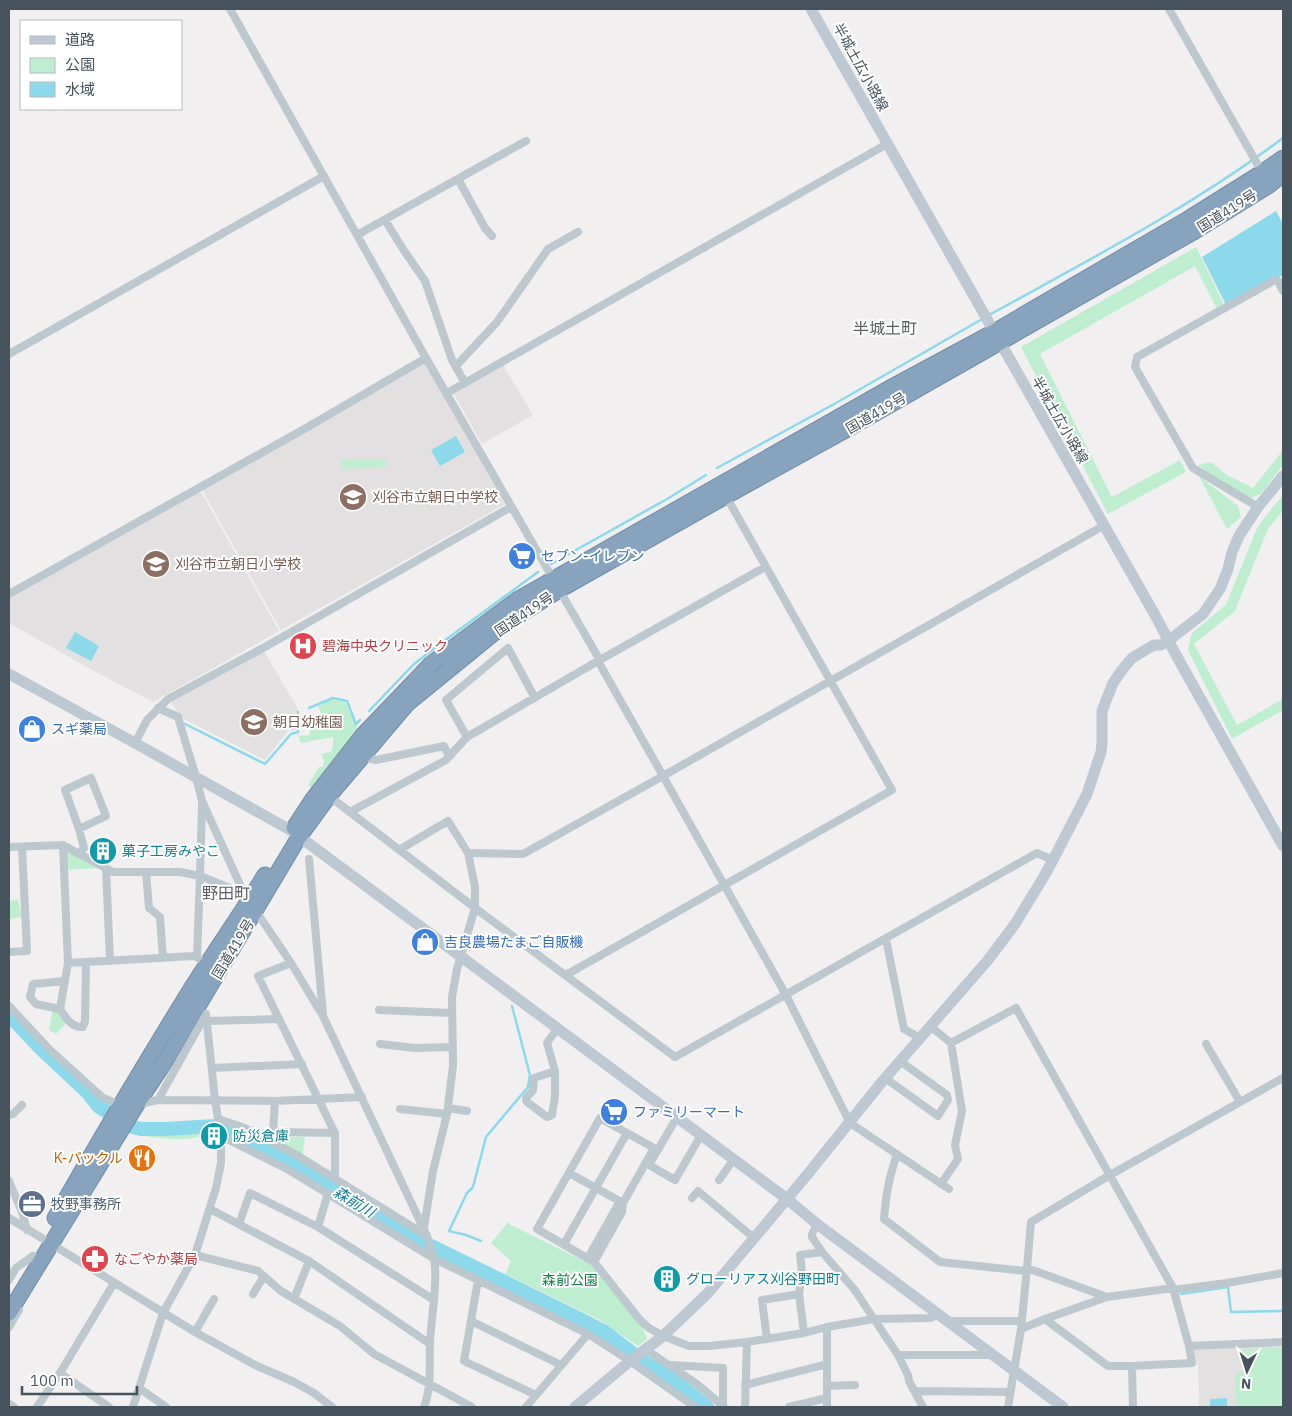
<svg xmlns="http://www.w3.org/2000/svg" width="1292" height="1416" viewBox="0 0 1292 1416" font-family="'IBM Plex Sans','Noto Sans JP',sans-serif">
<rect width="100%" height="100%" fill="#f1efef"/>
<path fill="#e2e0e1" d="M425,363L505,504L281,630L202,490Z
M503,365L533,415L482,444L454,394Z
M200,490L279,631L153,702L94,671L9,623V598Z
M264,651L298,709L297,730L288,731L265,760L182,718L170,701Z
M1283,1345V1407H1199L1198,1367L1193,1351L1195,1347Z"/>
<path fill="#beeecf" d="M1196,247L1224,305L1217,309L1195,266L1040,354L1112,497L1180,460L1186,472L1108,514L1021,347Z
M1283,450V465L1261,494L1250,498L1221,482L1198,465L1211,462L1227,475L1253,488Z
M386,459V467L343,469L341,460Z
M1199,476L1238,506L1241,517L1227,529Z
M1283,495V510L1268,529L1235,611L1194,644L1237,725L1283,699V710L1232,739L1188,650L1192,633L1226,605L1258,526Z
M332,699L346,703L358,730L313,788L308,785L319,767H323L324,761L321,754L331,752L333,745V737L301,743L298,736L310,735V722L324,719L318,706Z
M67,850L100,868L64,870L63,851Z
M18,900L22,917L9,919V901Z
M53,1008L69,1020L56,1034L49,1030Z
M209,1128L212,1132C191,1144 156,1138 132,1134L139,1130L164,1131Z
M274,1137H305L302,1158L272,1141Z
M509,1221V1224L590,1264L598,1272L632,1313L643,1328L647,1339L638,1346L598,1319L507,1275H505L511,1261L491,1243Z
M1283,1348V1407H1236L1235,1373H1242V1349Z"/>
<path fill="#8bd9eb" d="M1276,211L1283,224V275L1226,305L1202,257Z
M456,436L465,452L440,466L431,450Z
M75,632L99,646L91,661L66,648Z
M1227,1398V1407H1210V1399Z"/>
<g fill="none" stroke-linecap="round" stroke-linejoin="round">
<path stroke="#8bd9eb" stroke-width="2.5" d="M989,315C1089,260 1191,207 1283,138
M717,468L836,403L984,318
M551,564L667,499L706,475
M309,708L333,698L347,701L356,724L360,720
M369,711L414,664L440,644L538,572
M183,723L265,764L291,734L298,732V712
M481,1241L466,1235L449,1231L467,1193L473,1187L486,1137L528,1087L530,1075L512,1006
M1181,1294L1228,1287L1231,1312L1283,1311"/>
<path stroke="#8bd9eb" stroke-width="14" d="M9,1015L41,1049L88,1093L98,1106L129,1126L141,1129H164L216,1126L229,1129L291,1162L421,1241L580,1319L605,1332L644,1362L673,1379L707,1407"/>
<defs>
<path id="highway" d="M294,828L313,799L363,735L431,664L517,600L892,387L994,332L1188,219L1263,172L1283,158
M55,1218C99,1141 144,1065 191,989C215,951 241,914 265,875
M9,1313L137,1104L164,1063L299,837L329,796L407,704L505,624L559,590L726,496L851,427L1195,231L1268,186L1283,174"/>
</defs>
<use href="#highway" stroke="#728ea9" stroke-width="17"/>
<path stroke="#bdc7ce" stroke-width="8" d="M230,9L426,358L598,657V661L663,776L523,854L468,853L475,887V908L457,969L452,997L453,1066L447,1114L433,1171L424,1227
M1169,9L1263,174
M458,179L485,228L492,236
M385,220L403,249L425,281L452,360L465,383
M357,235L526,141
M9,354L324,176
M456,366L497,322L548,249L578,232
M447,393L887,144
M1258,507L1193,468L1135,367L1137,357L1275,280L1278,281L1283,291
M9,594L306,428L426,358
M158,708L178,717L196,777L202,801L242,889L249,900
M467,737L446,700L508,648L535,698
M135,743L147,720L168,699L265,647L511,507
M362,757L376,760L444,746L449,756
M329,796L475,908L675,1057L1037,853L1053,860
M202,803L200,876L245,894
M350,812L446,760L467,737L598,661L765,567
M79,829L106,816L91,778L65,790L79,829L84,848L79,854
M63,845L113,872H146L149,908L160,917L163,958
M9,847L63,845L68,963L60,1009C66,1018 72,1028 83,1027L85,1021L86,962
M399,850L448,821L468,853
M309,859L323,1014
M106,868L110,961
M146,872H180L200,876L197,957
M256,911L291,963L323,1016L427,1236C430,1246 434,1256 435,1266C437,1289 431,1319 430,1343C429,1365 432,1386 424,1407
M886,939L904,1029L920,1038
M9,952L27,951L22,847
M68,963L194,956L208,963
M291,963L258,976L335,1133V1179
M566,975L892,790L726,496
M9,1006L50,1050L102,1097L117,1104
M60,1009L36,1004L30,997L33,984L65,981
M379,1010L452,1013
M207,1021L279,1019
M930,1026L951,1043L1016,1008L1173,1288L1189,1346L1192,1363L1132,1366L1133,1407
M380,1044L415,1048L453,1047
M1206,1044L1240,1102
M212,1068L302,1064
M555,1071L534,1078L533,1090L526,1098L527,1102L547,1117L552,1115L555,1096V1071L547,1043L557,1029
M885,1078L938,1116L948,1100L947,1095L900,1061
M158,1100L275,1101L362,1097
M275,1101L273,1132L335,1133
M139,1104L158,1100L206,1014
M448,1108L467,1111
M400,1109L447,1114
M9,1115L13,1114L22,1105
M677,1117L649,1165L675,1180L701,1135
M218,1119L245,1128L295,1154L427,1236
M221,1136L289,1170L433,1258L588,1334L630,1361L695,1407
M897,1154C889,1178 886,1194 884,1219L940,1262L1026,1271
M569,1173L623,1203L654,1148L600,1118L537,1229L594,1262L640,1320L649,1328L663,1336L689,1346H709L747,1342L804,1333L827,1327L874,1319L930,1318L939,1314
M719,1180L734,1159
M9,1181L22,1212L27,1230
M941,1184L958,1159L955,1145L962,1111L951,1043
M949,1189L850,1123L786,995L663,776L1103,526
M692,1198L698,1191L754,1238
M210,1209L309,1261L430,1344
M9,1218L195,1332L255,1365L294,1382L314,1393L332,1407
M239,1224L250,1193L318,1227L434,1300
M817,1224L812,1234V1237L822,1252L854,1289L898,1355L908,1375L909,1381L923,1407
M318,1227L328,1193
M564,1244L627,1133
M195,1255L258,1271L281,1291L340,1326L374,1354L472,1407
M588,1258L620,1201
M594,1262L622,1212L623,1203
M9,1280L16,1268L33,1256
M478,1280L464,1361L536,1395
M1173,1288L1107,1297L1027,1268L1031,1222L1110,1175L1283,1078
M1173,1290L1227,1283L1283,1273
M253,1294L264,1276
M1107,1297L1045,1319L1108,1366H1132
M294,1299L309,1261
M471,1321L561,1365
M948,1321H1022
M9,1327L19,1310
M827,1327V1407
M1021,1329L1045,1319
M195,1332L214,1299
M804,1333L799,1294L802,1272L800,1255L822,1252
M767,1339L762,1300L799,1294
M1189,1346L1283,1342
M645,1349L697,1384L724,1407
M898,1355H993
M671,1365L723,1368V1406
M60,1373L109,1407
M745,1385L827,1364
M827,1386L855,1385
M139,1388L166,1407
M915,1391L1010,1392
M9,1404L14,1407
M37,1407L60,1373L114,1283
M133,1407L163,1313L195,1255L216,1188L221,1163V1136L215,1100L206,1014
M526,1407L588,1334
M745,1407L747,1342
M789,1407L827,1398
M1008,1407L1021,1329L1027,1268"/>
<path stroke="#bdc8d3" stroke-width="11" d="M811,9L1155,615L1176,655L1283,846
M9,674L135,743L292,831L787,1199L817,1224L1063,1407
M575,1407L630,1361L663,1336L708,1293L807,1175L881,1083L988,960L1015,924L1043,878L1053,860L1087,794L1101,752L1102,743V711L1113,683L1122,670L1132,658L1154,645H1161L1168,641L1203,614L1220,589L1228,569L1232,552L1239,536L1258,507L1283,476"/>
<use href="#highway" stroke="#87a3bd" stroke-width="15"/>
</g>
<defs>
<symbol id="school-disc" viewBox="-11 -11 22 22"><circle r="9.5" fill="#8d6e63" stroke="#fff"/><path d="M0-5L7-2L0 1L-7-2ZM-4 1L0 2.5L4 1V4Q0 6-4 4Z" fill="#fff"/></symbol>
<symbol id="supermarket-disc" viewBox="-11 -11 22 22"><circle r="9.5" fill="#3f7fe0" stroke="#fff"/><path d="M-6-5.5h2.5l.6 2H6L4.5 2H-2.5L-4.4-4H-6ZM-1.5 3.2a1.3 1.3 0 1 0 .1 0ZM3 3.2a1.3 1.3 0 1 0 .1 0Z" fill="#fff"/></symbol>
<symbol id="hospital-disc" viewBox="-11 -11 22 22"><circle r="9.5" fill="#e0444e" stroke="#fff"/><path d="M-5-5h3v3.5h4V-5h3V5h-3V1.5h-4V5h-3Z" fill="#fff"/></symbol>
<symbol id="shop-disc" viewBox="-11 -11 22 22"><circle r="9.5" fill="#3f7fe0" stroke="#fff"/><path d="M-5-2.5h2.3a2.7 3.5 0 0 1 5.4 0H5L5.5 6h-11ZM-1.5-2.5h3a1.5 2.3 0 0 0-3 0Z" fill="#fff"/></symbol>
<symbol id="building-disc" viewBox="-11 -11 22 22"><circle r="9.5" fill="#0f9aa8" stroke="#fff"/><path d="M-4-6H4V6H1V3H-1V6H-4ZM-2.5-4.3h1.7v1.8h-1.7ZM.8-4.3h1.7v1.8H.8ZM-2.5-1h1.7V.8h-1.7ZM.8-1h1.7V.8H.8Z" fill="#fff"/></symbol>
<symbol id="restaurant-disc" viewBox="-11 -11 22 22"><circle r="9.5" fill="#e8710a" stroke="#fff"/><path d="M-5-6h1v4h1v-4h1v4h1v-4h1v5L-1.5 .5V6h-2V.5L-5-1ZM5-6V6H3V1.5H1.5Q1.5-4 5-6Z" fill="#fff"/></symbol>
<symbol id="office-disc" viewBox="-11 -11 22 22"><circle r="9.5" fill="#5c6f8a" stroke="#fff"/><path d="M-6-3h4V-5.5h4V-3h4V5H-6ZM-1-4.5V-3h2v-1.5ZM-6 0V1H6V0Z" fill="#fff"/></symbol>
<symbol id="pharmacy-disc" viewBox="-11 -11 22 22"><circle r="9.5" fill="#e0444e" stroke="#fff"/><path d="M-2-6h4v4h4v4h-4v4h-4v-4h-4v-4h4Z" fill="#fff"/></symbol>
</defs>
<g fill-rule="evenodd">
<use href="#school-disc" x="337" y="481" width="32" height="32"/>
<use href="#supermarket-disc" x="506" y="540" width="32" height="32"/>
<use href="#school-disc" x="140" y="548" width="32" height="32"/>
<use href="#hospital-disc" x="287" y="630" width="32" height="32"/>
<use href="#school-disc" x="238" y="706" width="32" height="32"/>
<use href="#shop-disc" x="16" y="713" width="32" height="32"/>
<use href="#building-disc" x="87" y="835" width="32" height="32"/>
<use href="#shop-disc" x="409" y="926" width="32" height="32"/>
<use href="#supermarket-disc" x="598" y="1096" width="32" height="32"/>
<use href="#building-disc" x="198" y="1120" width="32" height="32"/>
<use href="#restaurant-disc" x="126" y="1142" width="32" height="32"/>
<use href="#office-disc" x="16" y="1188" width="32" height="32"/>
<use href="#pharmacy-disc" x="79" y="1243" width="32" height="32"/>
<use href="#building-disc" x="651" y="1263" width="32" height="32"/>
</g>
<g text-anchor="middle" stroke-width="4" stroke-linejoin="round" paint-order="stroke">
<g font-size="14" fill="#47535c" stroke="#fff">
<text transform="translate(861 67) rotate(61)" y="5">半城土広小路線</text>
<text transform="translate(1227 211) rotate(-32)" y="5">国道419号</text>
<text transform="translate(876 413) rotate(-30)" y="5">国道419号</text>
<text transform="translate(1060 420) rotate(60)" y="5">半城土広小路線</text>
<text transform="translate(524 614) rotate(-34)" y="5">国道419号</text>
<text transform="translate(233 949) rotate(-59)" y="5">国道419号</text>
</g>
<g font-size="14" fill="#785e54" stroke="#fff" text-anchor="start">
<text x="372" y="502">刈谷市立朝日中学校</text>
<text x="175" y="569">刈谷市立朝日小学校</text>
<text x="273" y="727">朝日幼稚園</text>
</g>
<g font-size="14" fill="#366cbe" stroke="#fff" text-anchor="start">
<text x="541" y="561">セブン-イレブン</text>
<text x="51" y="734">スギ薬局</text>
<text x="444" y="947">吉良農場たまご自販機</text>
<text x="633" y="1117">ファミリーマート</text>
</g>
<g font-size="14" fill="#be3a42" stroke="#fff" text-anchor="start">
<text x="322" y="651">碧海中央クリニック</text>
<text x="114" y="1264">なごやか薬局</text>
</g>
<g font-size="14" fill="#0d838f" stroke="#fff" text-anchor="start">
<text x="122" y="856">菓子工房みやこ</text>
<text x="233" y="1141">防災倉庫</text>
<text x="686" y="1284">グローリアス刈谷野田町</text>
</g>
<g font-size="14" fill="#c56008" stroke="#fff" text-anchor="end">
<text x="123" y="1163">K-パックル</text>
</g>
<g font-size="14" fill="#4e5e75" stroke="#fff" text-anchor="start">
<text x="51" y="1209">牧野事務所</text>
</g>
<g font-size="14" fill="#187d48" stroke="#fff">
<text x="570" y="1285">森前公園</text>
</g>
<g font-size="15" font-style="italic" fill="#0e8099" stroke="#fff">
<text transform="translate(354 1202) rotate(31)" y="5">森前川</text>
</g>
<g font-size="16" fill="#5b5f64" stroke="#fff">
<text x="885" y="334">半城土町</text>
<text x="226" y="899">野田町</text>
</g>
</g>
<rect width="1292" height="1416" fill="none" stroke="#47535c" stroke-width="20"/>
<rect x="20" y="20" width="162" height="90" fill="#ffffff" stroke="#b5babe"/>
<rect x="30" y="36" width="25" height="8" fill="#bdc8d3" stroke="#b5babe"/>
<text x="65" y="45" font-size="15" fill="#47535c">道路</text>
<rect x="30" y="58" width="25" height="15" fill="#beeecf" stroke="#b5babe"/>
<text x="65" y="70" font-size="15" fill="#47535c">公園</text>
<rect x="30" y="82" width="25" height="15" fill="#8bd9eb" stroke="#b5babe"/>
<text x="65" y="95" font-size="15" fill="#47535c">水域</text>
<g transform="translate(1247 1371) rotate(184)" stroke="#ffffff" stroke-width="4" paint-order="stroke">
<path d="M0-4L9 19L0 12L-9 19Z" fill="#47535c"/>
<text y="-8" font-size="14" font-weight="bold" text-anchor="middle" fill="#47535c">N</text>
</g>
<path d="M22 1386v8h115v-8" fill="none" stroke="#47535c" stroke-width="2.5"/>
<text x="30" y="1386" font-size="15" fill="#47535c" stroke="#ffffff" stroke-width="4" paint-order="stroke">100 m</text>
</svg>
